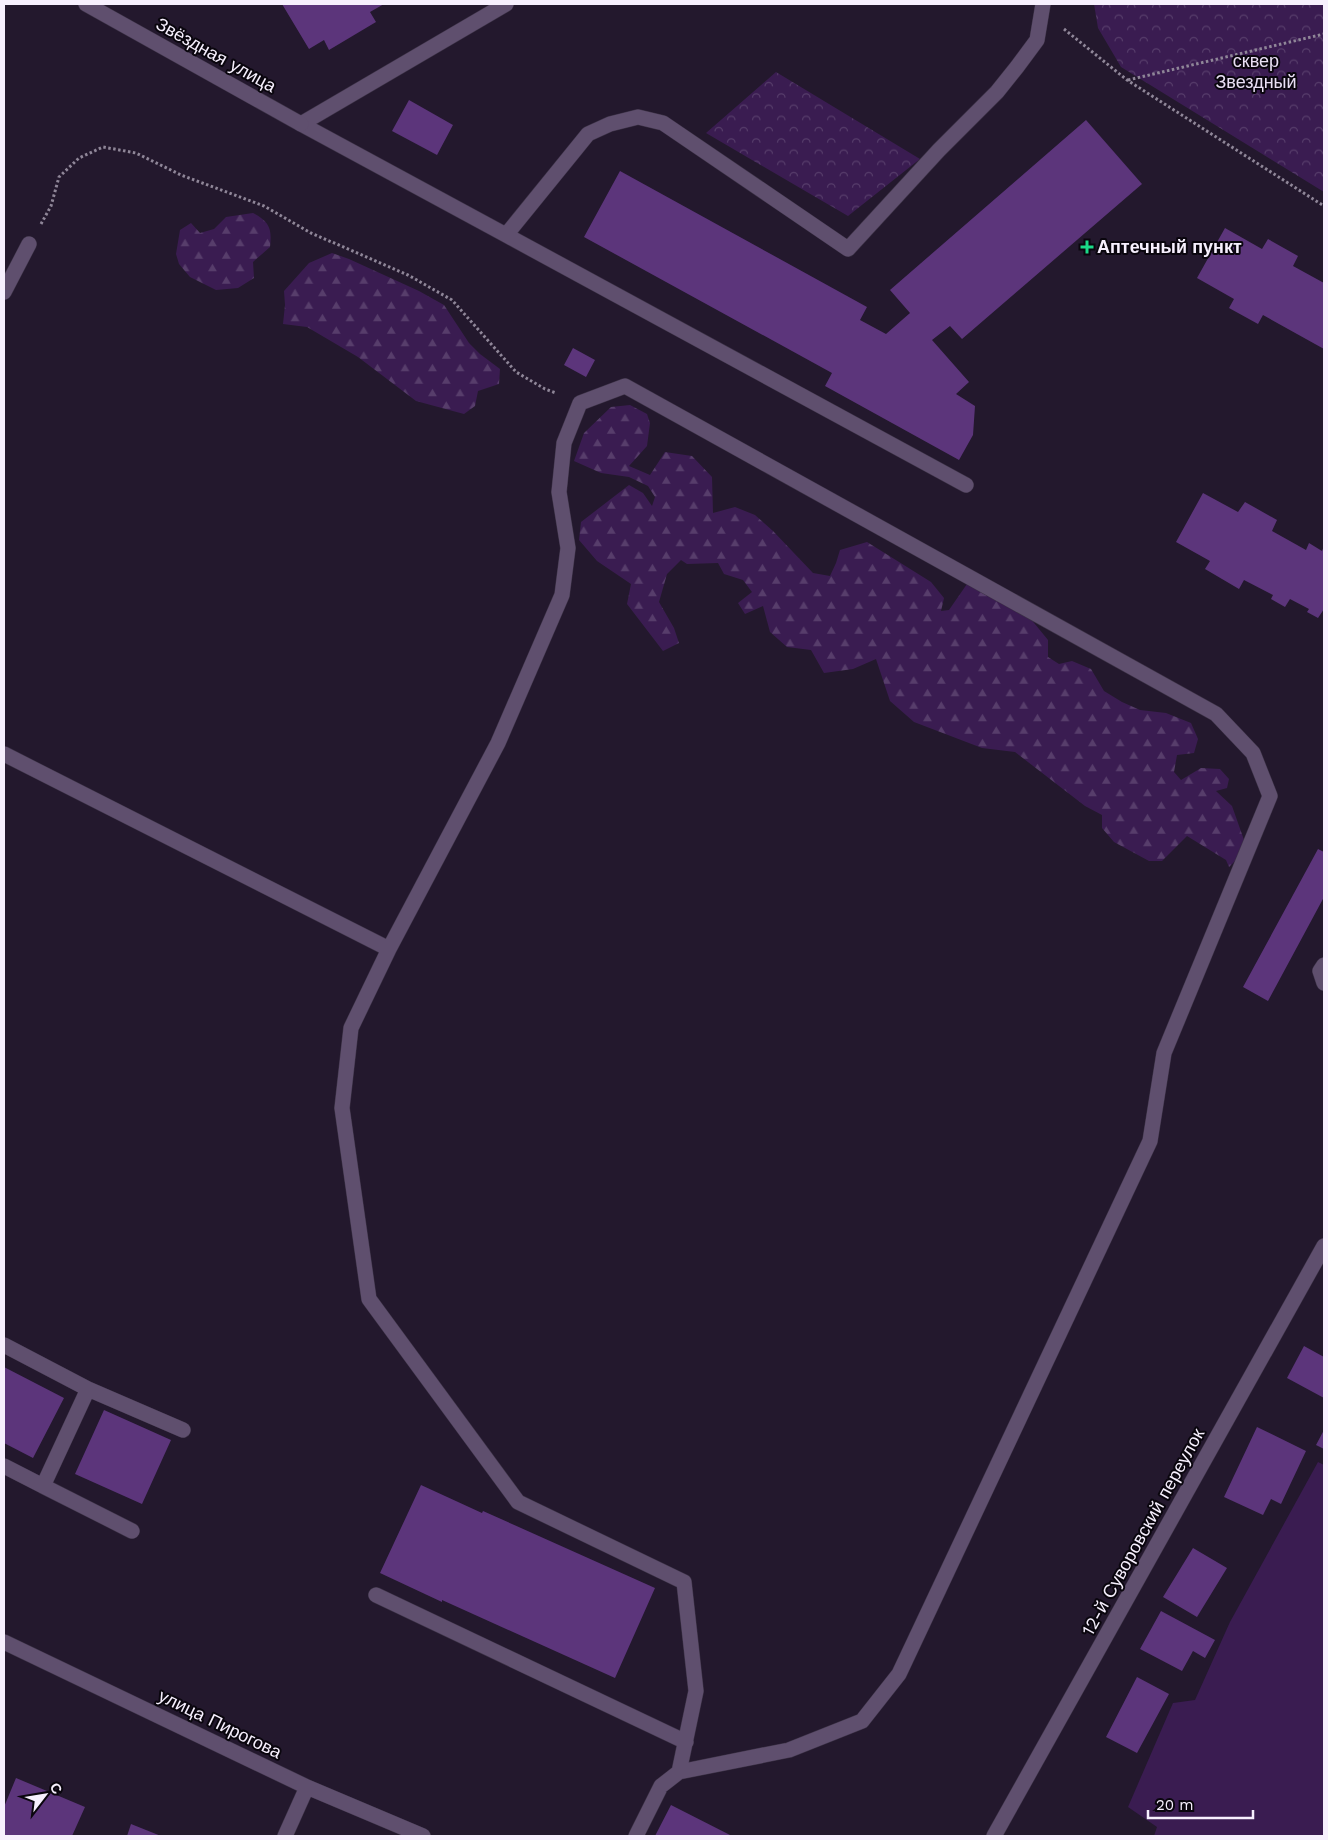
<svg xmlns="http://www.w3.org/2000/svg" width="1328" height="1840" viewBox="0 0 1328 1840" font-family="'Work Sans',sans-serif">
<defs>
<pattern id="forest-firs" width="22" height="20" patternUnits="userSpaceOnUse" patternTransform="scale(1.25)"><rect width="22" height="20" fill="#3a1c51"/><path d="M5 1l3.5 6h-7zM16 11l3.5 6h-7z" fill="#573d6b"/></pattern>
<pattern id="park-crowns" width="20" height="18" patternUnits="userSpaceOnUse" patternTransform="scale(1.25)"><rect width="20" height="18" fill="#3a1c51"/><path d="M2 6a3 3 0 1 1 6 0M12 15a3 3 0 1 1 6 0" fill="none" stroke="#573d6b"/></pattern>
</defs>
<rect width="100%" height="100%" fill="#23182d"/>
<path fill="url(#forest-firs)" d="M253,213C270,222 272,229 270,247L253,262L254,278L238,288L216,290L190,277L179,264L176,254L180,230L191,223L200,233L214,229L226,217Z
M332,253L349,259L419,291L444,305L469,343L480,354L500,369L499,384L478,391L475,406L464,414L416,401L358,357L307,327L283,324L285,305L284,291L309,263Z
M630,405L647,414L650,423L647,446L629,466L650,475L665,452L692,456L712,477L713,513L735,507L755,515L773,531L813,573L830,576L836,563L840,550L867,542L931,582L944,598L941,611L949,610L967,584L1030,618L1048,640V657L1059,664L1072,661L1091,669L1104,691L1122,702L1140,710L1166,713L1191,723L1198,739L1194,753L1177,755L1174,772L1181,780L1201,768L1220,769L1229,779L1227,788L1216,791L1232,806L1244,840L1238,858L1229,867L1226,860L1187,836L1162,861H1149L1114,842L1102,828V815L1085,806L1015,752L982,748L914,722L890,701L876,659L853,669L824,673L811,650L787,647L770,632L763,606L745,614L738,603L752,592L743,580L724,574L718,563L687,564L681,560L667,574L659,602L674,628L679,643L663,651L627,604L631,584L597,561L579,540L581,522L629,485L643,493L652,506L655,497L648,486L629,477L601,473L574,461L584,433L611,407Z"/>
<path fill="url(#park-crowns)" d="M1094,4H1324V192L1121,67L1098,28Z
M776,72L920,159L848,216L706,133Z"/>
<path fill="#3a1c51" d="M1318,1462L1324,1465V1836H1154L1157,1827L1128,1807L1173,1703L1195,1700L1230,1622Z"/>
<path fill="#5c357b" d="M282,4H384L370,12L376,22L329,50L324,40L309,49Z
M409,100L453,125L437,155L392,131Z
M1086,120L1142,184L962,339L950,326L932,340L969,382L956,394L975,406L973,435L959,460L825,386L832,373L584,237L620,171L867,307L860,320L886,334L910,313L890,290Z
M1225,228L1262,249L1268,239L1298,256L1293,266L1324,283V349L1263,315L1258,324L1229,308L1234,299L1197,278Z
M573,348L595,360L586,377L564,365Z
M1203,493L1238,512L1245,502L1277,520L1272,531L1306,550L1309,543L1322,551L1324,546V609L1318,618L1307,612L1309,609L1290,599L1285,607L1271,599L1273,595L1244,580L1239,589L1205,569L1210,561L1176,542Z
M1318,849L1324,852V897L1268,1001L1243,987Z
M1304,1346L1324,1357V1398L1287,1378Z
M4,1367L64,1398L33,1458L4,1443Z
M104,1410L171,1440L142,1504L75,1474Z
M1257,1427L1306,1451L1281,1504L1271,1499L1263,1515L1224,1497Z
M1324,1430V1449L1316,1445Z
M421,1485L482,1513L483,1511L655,1588L615,1678L442,1600V1602L380,1573Z
M1193,1548L1227,1568L1197,1617L1163,1597Z
M1161,1611L1215,1640L1205,1658L1193,1651L1182,1671L1140,1649Z
M1137,1677L1169,1694L1137,1753L1106,1737Z
M16,1778L85,1807L72,1836H4V1807Z
M671,1805L732,1836H655Z
M131,1824L161,1836H127Z"/>
<g fill="none" stroke-linecap="round" stroke-linejoin="round">
<defs>
<path id="service" d="M301,124L506,235L588,134L610,124L638,117L663,123L848,249L939,150L997,92L1017,67L1037,40L1043,4
M301,124L506,4
M506,235L966,485
M4,292L29,244
M4,754L389,949
M1324,965L1320,971L1324,983
M4,1345L88,1389L43,1486L4,1466
M88,1389L183,1430
M43,1486L132,1531
M376,1595L686,1742
M636,1836L661,1786L679,1772L789,1750L862,1721L899,1674L1150,1141L1164,1053L1270,796L1253,753L1216,714L625,386L580,403L564,443L559,492L568,548L562,595L498,743L389,949L351,1028L342,1108L369,1299L518,1502L684,1582L696,1691L679,1772"/>
<path id="minor" d="M86,4L301,124
M4,1642L307,1787L423,1836
M285,1836L307,1787
M994,1836L1324,1246"/>
</defs>
<use href="#service" stroke="#3c3246" stroke-width="16"/>
<use href="#minor" stroke="#3c3246" stroke-width="16"/>
<path stroke="#8f8698" stroke-width="3" stroke-dasharray="2.5 2.5" stroke-linecap="butt" d="M1064,29L1127,80L1324,206
M1128,80L1324,34
M41,224L51,206L59,177L79,158L103,147L136,153L181,175L264,206L311,233L408,275L452,300L516,372L545,389L556,393"/>
<use href="#service" stroke="#5f4f6e" stroke-width="15"/>
<use href="#minor" stroke="#5f4f6e" stroke-width="15"/>
</g>
<path fill="#1bd988" stroke="#0a060e" stroke-width="2" d="M1084.5 239.5h5v5h5v5h-5v5h-5v-5h-5v-5h5z"/>
<g text-anchor="middle" stroke-width="4" stroke-linejoin="round" paint-order="stroke">
<g font-size="18" fill="#f7f0fe" stroke="#0a060e">
<text transform="translate(216 55) rotate(29)" y="6">Звёздная улица</text>
<text transform="translate(1143 1532) rotate(-61)" y="6">12-й Суворовский переулок</text>
<text transform="translate(220 1724) rotate(26)" y="6">улица Пирогова</text>
</g>
<g font-size="18" fill="#e9dff4" stroke="#0a060e">
<text x="1256" y="67">сквер<tspan x="1256" dy="21">Звездный</tspan></text>
</g>
<g font-size="18" font-weight="bold" fill="#f7f0fe" stroke="#0a060e" text-anchor="start">
<text x="1097" y="253">Аптечный пункт</text>
</g>
</g>
<rect width="1328" height="1840" fill="none" stroke="#f7f0fe" stroke-width="10"/>
<g transform="translate(45 1795) rotate(59)" stroke="#0a060e" stroke-width="4" paint-order="stroke">
<path d="M0-4L9 19L0 12L-9 19Z" fill="#f7f0fe"/>
<text y="-8" font-size="14" font-weight="bold" text-anchor="middle" fill="#f7f0fe">С</text>
</g>
<path d="M1148 1810v8h105v-8" fill="none" stroke="#f7f0fe" stroke-width="2.5"/>
<text x="1156" y="1810" font-size="15" fill="#f7f0fe" stroke="#0a060e" stroke-width="4" paint-order="stroke">20 m</text>
</svg>
